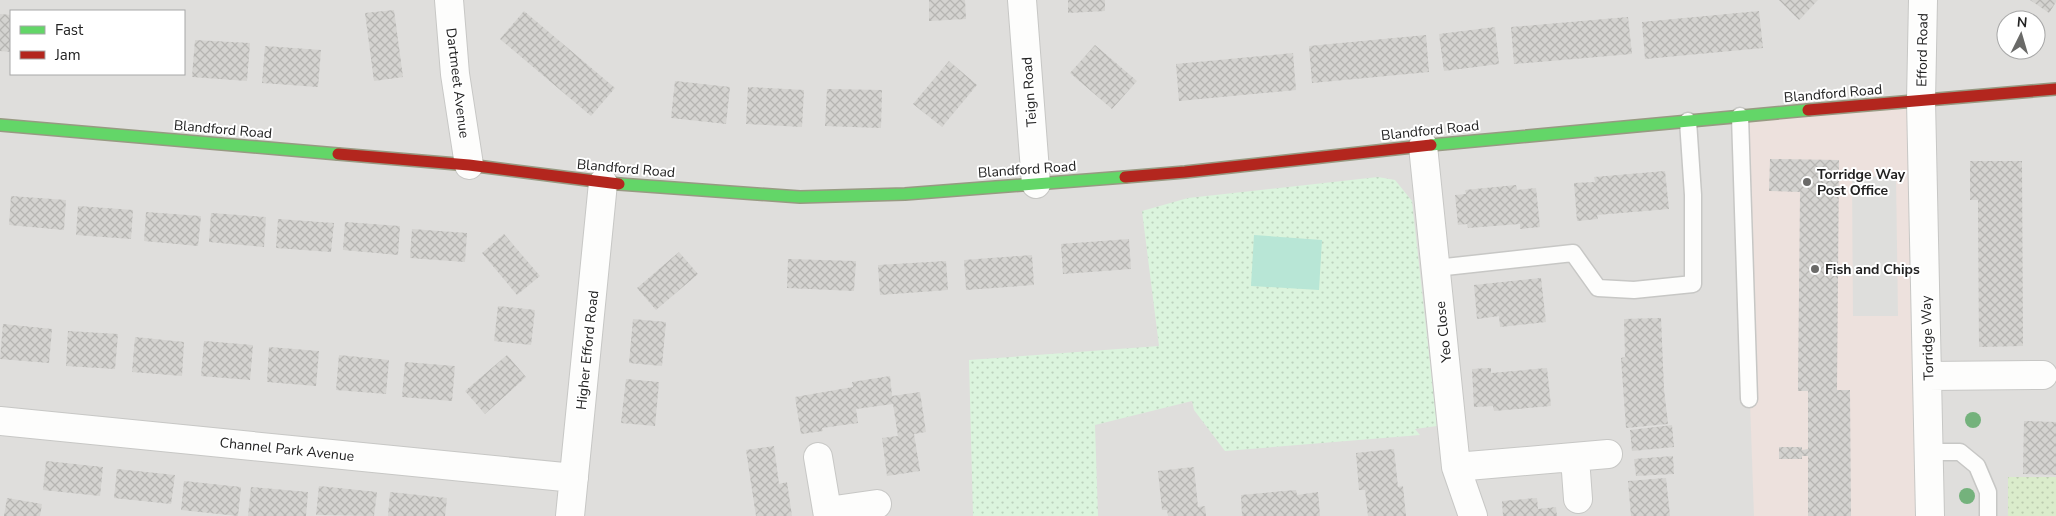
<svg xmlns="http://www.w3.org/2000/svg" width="2056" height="516" viewBox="0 0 2056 516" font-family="'Nunito Sans',sans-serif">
<defs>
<pattern id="grass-dots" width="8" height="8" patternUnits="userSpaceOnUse" patternTransform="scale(1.25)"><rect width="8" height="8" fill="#daeccb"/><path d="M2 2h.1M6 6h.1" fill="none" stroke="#bbcaae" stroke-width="1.8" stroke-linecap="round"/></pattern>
<pattern id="park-dots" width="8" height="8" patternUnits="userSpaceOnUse" patternTransform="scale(1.25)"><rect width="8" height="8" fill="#dbf4dd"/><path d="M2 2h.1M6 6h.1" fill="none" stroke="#bcd1bd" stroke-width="1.8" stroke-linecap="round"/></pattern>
<pattern id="building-cross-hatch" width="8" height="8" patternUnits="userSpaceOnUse" patternTransform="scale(1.25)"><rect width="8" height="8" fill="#d4d3d0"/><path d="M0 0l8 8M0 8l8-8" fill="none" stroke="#b6b5b2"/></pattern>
</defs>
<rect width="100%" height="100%" fill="#f0efeb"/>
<path fill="#dfdedc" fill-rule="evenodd" d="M0,0H2056V516H0ZM11,11H184V74H11ZM2006,20H2036V50H2006Z"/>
<path fill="#ede1dd" d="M1921,101L1924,516H1754L1740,116Z"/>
<path fill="#dededc" d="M1896,176L1898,316H1853L1852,177Z"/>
<path fill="url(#grass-dots)" d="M2008,477H2056V516H2008Z"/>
<path fill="url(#park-dots)" d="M1378,177L1395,180L1412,201L1437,426L1415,429L1420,435L1225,451L1194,410L1192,401L1095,425L1098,516H973L969,360L1159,346L1142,211L1188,198Z"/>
<path fill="#b8e6d6" d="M1254,235L1322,240L1319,290L1251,286Z"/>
<path fill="url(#building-cross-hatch)" d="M929,0H965L966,19L929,21Z
M1068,0H1105V11L1068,13Z
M1779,0H1818L1799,20Z
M2030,0H2056V2L2049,13Z
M394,10L403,77L374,81L365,13Z
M524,11L615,88L591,116L500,39Z
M1759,11L1763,48L1645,59L1642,22Z
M0,14L11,15V52L0,51Z
M1628,17L1632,54L1514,64L1511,27Z
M1495,27L1499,64L1444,71L1439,34Z
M1426,35L1429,72L1312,83L1309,46Z
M195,40L250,43L247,81L192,77Z
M1095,45L1137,81L1112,109L1070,73Z
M265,46L321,50L318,87L262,83Z
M1293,53L1296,90L1179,101L1176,64Z
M949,61L977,85L942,127L913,104Z
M675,81L730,87L726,124L671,118Z
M748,87L804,90L802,127L746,124Z
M827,89L882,90L881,128L825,126Z
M1770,159L1839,160L1837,390H1850L1851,516H1808V456H1802V459H1779V447H1802V450L1808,449V391H1798L1800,192L1769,191Z
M1970,161H2022L2023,346L1979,347L1978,200H1970Z
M1665,171L1669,209L1597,215L1598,219L1577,221L1574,183L1595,182L1594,177Z
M1516,185L1517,190L1536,188L1540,227L1520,229V224L1468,228L1467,224L1458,225L1455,195L1466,194L1465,190Z
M11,196L66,200L64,230L9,225Z
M78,206L133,210L131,239L76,235Z
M146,212L201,216L198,246L144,241Z
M211,213L266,217L264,247L209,242Z
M278,219L334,223L331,252L276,248Z
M345,222L400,226L398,255L343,250Z
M412,229L467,233L465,262L410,258Z
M504,234L540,276L517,295L482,253Z
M1129,239L1131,269L1063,274L1061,244Z
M679,252L698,274L656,310L637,288Z
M1032,255L1034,285L966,290L964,260Z
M788,259L856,261L854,291L787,288Z
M946,261L948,290L880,295L878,265Z
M1541,278L1546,322L1500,327L1499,316L1477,319L1474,285Z
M498,306L535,310L531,345L494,341Z
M1661,318L1664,389L1668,424L1626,428L1621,358L1625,357L1624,319Z
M633,319L666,322L662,366L629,363Z
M3,324L52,329L49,363L0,359Z
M68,331L118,334L115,369L66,366Z
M135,337L184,342L182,376L132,372Z
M204,341L253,345L250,380L201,376Z
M269,347L319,351L316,386L267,382Z
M339,355L389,360L386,394L336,390Z
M507,355L526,377L485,414L465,391Z
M405,362L455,366L452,401L402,397Z
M1491,368V373L1547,368L1551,406L1494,411L1493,406L1474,407L1472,369Z
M890,376L892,396L920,392L926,432L914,434L920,471L887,476L882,438L898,436L893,404L856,409L858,423L822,428L823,431L801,434L795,397L853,387L852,382Z
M626,379L659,382L655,426L621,423Z
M2024,421L2056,422V475L2023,474Z
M1672,425L1674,447L1632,451L1630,430Z
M774,446L779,484L787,482L792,516H756L746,450Z
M1394,449L1398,487L1403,486L1406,516H1368L1365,490H1359L1356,453Z
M1673,456L1674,474L1636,476L1634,459Z
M46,461L103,467L100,496L43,490Z
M1194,467L1198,507L1205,506L1206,516H1168L1167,510H1162L1158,471Z
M117,469L175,475L171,504L114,498Z
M1666,478L1670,516H1631L1628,481Z
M184,481L241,487L238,516L181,510Z
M319,486L377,492L374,516L316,515Z
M251,487L308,492L306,516H248Z
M1296,490L1297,495L1318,492L1320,516H1242L1241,495Z
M390,492L447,498L445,516H388Z
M7,498L42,504L40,516H4Z
M1537,498L1538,509L1556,507L1557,516H1503L1502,501Z"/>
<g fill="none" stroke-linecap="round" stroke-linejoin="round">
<defs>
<path id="lane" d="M1740,116L1749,399
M1436,268L1573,253L1598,288L1634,290L1693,284V195L1688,121
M1930,452H1960L1977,466L1988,492V516"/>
<path id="street" d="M449,0L455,74L469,165
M1022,0L1036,184
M1923,0L1921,101L1930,516
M1423,146L1456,467L1473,516
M1928,376L2043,375
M0,421L574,478
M818,457L828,516
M1575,458L1578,499
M1456,467L1608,454
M828,511L877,504
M570,516L603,183"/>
<path id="fast" d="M0,125L338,154
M1431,145L1808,110
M619,184L800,197L905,194L1125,177"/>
<path id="jam" d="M1808,110L2056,89
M338,154L469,165L619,184
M1125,177L1185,172L1431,145"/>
</defs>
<use href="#lane" stroke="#c7c7c5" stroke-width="19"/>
<use href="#street" stroke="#c7c7c5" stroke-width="30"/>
<use href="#fast" stroke="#979a82" stroke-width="14"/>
<use href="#jam" stroke="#979a82" stroke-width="14"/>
<use href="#lane" stroke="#fdfdfc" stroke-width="16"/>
<use href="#street" stroke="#fdfdfc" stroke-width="28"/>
<use href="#fast" stroke="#63d668" stroke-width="11"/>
<use href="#jam" stroke="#b3261e" stroke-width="11"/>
</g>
<g fill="#74b27c">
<circle cx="1973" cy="420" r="8"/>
<circle cx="1967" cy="496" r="8"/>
</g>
<g fill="#6a6a68" stroke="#fff" stroke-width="2">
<circle cx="1807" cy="182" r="5"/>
<circle cx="1815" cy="269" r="5"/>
</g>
<g text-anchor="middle" stroke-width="4" stroke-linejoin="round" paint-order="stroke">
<g font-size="14" fill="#222" stroke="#fff">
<text transform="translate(1922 50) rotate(-89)" y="5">Efford Road</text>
<text transform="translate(458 83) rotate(83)" y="5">Dartmeet Avenue</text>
<text transform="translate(1029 92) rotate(-94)" y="5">Teign Road</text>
<text transform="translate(1833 93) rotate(-5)" y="5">Blandford Road</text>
<text transform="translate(223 129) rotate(5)" y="5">Blandford Road</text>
<text transform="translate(1430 130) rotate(-6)" y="5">Blandford Road</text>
<text transform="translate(626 168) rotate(5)" y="5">Blandford Road</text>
<text transform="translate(1027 169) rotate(-4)" y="5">Blandford Road</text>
<text transform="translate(1443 332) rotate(-96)" y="5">Yeo Close</text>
<text transform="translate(1927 338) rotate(-92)" y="5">Torridge Way</text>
<text transform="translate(587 350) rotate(-84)" y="5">Higher Efford Road</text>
<text transform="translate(287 449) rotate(6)" y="5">Channel Park Avenue</text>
</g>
<g font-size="14" font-weight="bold" fill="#222" stroke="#fff" text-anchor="start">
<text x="1817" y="179">Torridge Way<tspan x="1817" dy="16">Post Office</tspan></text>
<text x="1825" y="274">Fish and Chips</text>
</g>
</g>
<rect x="10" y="10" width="175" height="65" fill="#ffffff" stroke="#a7a7a7"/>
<rect x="20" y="26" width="25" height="8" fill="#63d668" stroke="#a7a7a7"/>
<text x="55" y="35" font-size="15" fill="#222222">Fast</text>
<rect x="20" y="51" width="25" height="8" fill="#b3261e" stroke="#a7a7a7"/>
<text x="55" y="60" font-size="15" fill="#222222">Jam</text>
<g transform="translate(2021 35) rotate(5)"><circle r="24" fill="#ffffff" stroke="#a7a7a7"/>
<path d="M0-4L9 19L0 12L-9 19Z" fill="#6a6a68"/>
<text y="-8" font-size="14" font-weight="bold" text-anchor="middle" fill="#222222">N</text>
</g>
</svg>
